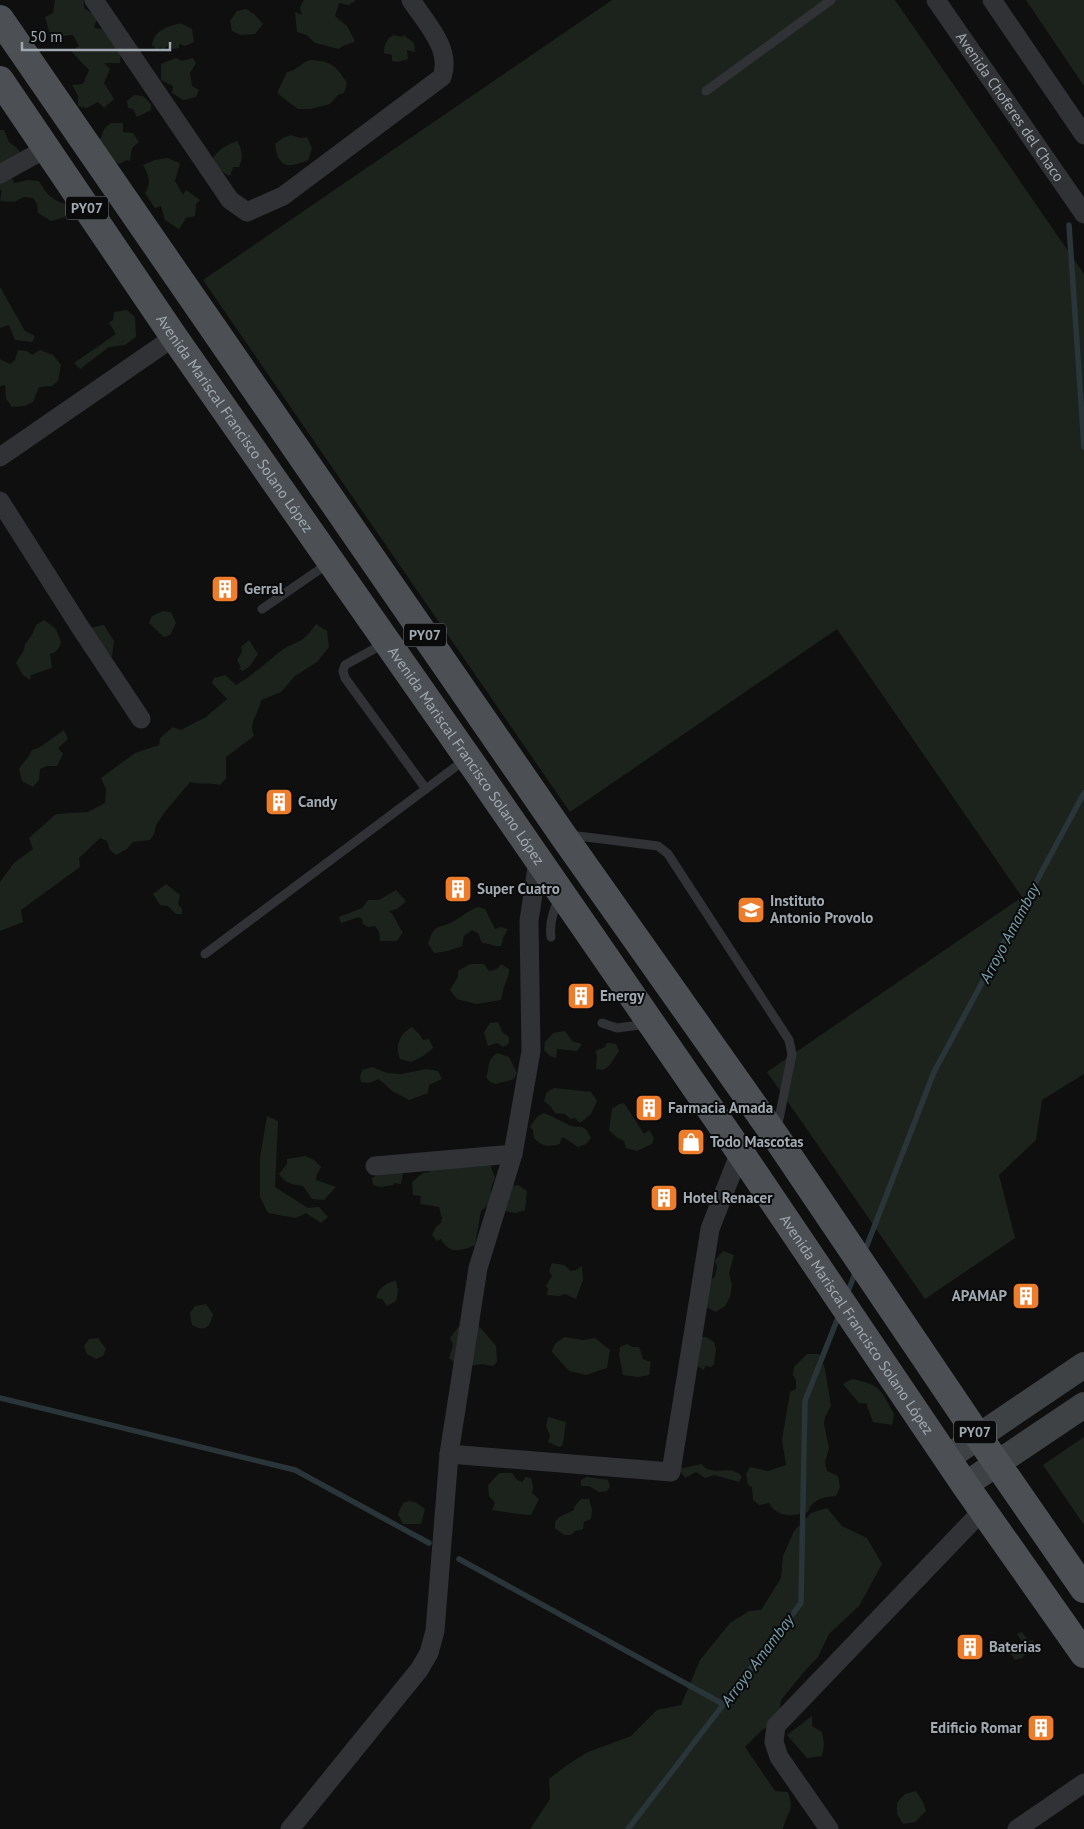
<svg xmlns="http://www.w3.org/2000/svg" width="1084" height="1829" viewBox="0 0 1084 1829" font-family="'PT Sans',sans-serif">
<rect width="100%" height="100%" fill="#0f0f10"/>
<path fill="#1c231c" d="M55,0H84V8L97,17L94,28L103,29L121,51L120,63H104L110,69L104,83L114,99L104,108L98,102L87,108L78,106V96L72,85L83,84L89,70L71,51L79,46L73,35L51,37L45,17L53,13Z
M304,0H356L349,5L339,3L335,16L347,26L355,41C350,45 343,44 339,49L315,43L307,35L297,32L295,12L302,15L300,7Z
M612,0H895L1084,274V1074L1042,1100L1036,1140L999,1175L1015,1238L925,1299L767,1072L1022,897L837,629L570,812L203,280Z
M1026,0H1084V86Z
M246,9L254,14L263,24L255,34L241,35L232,31L230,21L237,11Z
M180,23L192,29L194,42L185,46L179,44V48L173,49L170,43L163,50L160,47L157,50L152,45C154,30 167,27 180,23Z
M393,35L402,37L404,35L414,43L415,52L407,50L408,59L397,62L392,61V55L384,53C384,45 386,40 393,35Z
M176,58L182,61L193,58L196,63L190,73L192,86L199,90L196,97L183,100L172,93L173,86L161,80V64Z
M310,60C331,61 336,65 347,83L344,93L338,95L330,104L311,109H298L277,93L287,72C296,71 301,63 310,60Z
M134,95L143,96L151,104V110L137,117L133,109L128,108L127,101Z
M111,123H123V132L133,133L139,142L132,148L130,161L127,160L119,164L109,158L93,139L101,138L104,129Z
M0,130H4L9,142L17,148L26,160L12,177L14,183L28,180L39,181C47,195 52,200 68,205L65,217L51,221L38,213L37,204L33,198L24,197L14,202L0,201L2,190H0Z
M291,135L300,138L307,137L312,148L308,160C288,169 278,168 275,144L283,138Z
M237,141C243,150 243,158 239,167H233L230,176C221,172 217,166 213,158C220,148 227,145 237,141Z
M167,158L180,163L175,181L183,195L186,190L200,200L196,204L195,216L186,218L179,229L165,220L161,206L155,208L145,193C152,182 149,176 143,165L155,160Z
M0,287L25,331L35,336L32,342L15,340L9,325L0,328Z
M127,310L135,317L136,337L125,345L109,347L80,369L74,363L116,334L109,323L113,320L114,312Z
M18,350L27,351L32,355L40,350L53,355L61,365L58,381L52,386L39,387L33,402L24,406L12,407L6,399L5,385L0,386V359L10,364L15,360Z
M163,611L171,612L176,623L170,635L164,637L149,623L152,616Z
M44,620L56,629L61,642C59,649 57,652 50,654L52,668L31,675L30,680L23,675L16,663L24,650L25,644L32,635L36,625Z
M316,624L327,631L329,647L317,662L295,676L281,692L261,700C259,714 248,722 254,736L226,757V778L220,785C210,782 200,785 190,782L164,813L156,825L154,834L150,840L133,842L127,849L116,855L110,850L107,841L100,838L79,858L80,867L21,910L23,922L0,931V882L14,863L33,849L29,838L56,814L88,812L105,803L106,789L101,778L135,753L159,745L160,738L173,727L181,730L206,717L227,699L212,683L214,678L225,675L236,685C253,675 267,662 282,650C289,645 297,643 303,639C308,635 312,629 316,624Z
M104,625L114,641L112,656L107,658L87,631L93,627Z
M249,640L258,654L250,666L243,671L239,669L241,667L237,660L242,652L241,647Z
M64,730L68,739L58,748L63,754L57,766H47L40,769L39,780L33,787L22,781L19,769C23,762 29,758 32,750L40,747Z
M166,884L180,895L178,904L182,909V914H176L168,906L160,905L153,894Z
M396,890L406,901L397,909L389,911C397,918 396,924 403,932L397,941H380L379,932L375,926L368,927L363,924L362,919L359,917L341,923L339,917L362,908L368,900H379Z
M478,907L485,909L495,929L500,927L508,929L503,938L501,946C494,947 489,943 482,943L478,933L472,930L464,936L462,946C455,949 442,953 434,953L428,943C436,921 439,930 454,921C463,916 469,910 478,907Z
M470,964H484L489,971L497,969L501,964L509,969C509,980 504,983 503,991C502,994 502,997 501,1000L476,1004L457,999L450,990L458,977V971Z
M498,1022L502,1032L509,1037V1043L504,1047L497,1043L488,1046L484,1032L490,1023Z
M412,1027L419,1034L423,1040L429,1039L433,1048L423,1056L411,1062L400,1059C395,1046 399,1034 412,1027Z
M565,1031L572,1041L582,1044L577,1051L557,1049L556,1058L550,1056L544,1050L545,1042L553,1033Z
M607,1043L616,1044L619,1051L609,1066L603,1070L596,1069L597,1054L595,1053L597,1050L605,1047Z
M497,1053L509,1057L517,1073L515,1078C508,1082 502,1081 496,1084L490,1082L486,1077C491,1067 485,1062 497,1053Z
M372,1067L387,1073L401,1074L427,1069L438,1071L442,1079L429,1085L428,1093L409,1100L392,1091L379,1079L369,1083L361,1082L360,1077L362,1070Z
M554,1088L591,1092L597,1101L591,1114L580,1123L575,1118L570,1119L565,1114L555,1113L551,1107L544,1101L547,1092Z
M624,1103L644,1134L649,1130L654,1138L652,1144L637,1151L626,1148L624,1141L616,1137L609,1130L612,1109L619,1104Z
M543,1113C553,1116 560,1121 569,1125C581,1130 583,1121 591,1138L586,1144L578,1147L563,1137L561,1139L560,1144C548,1147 542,1147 534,1138L533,1130L530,1127L537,1117Z
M267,1116L278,1121L275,1187L308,1208L319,1207L328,1217L321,1223L306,1213L296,1218L268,1213L260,1197V1157Z
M305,1156L314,1160L321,1167L317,1174L316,1180L336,1187L324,1200L312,1199L303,1186C292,1184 285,1184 279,1174L287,1164V1159Z
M488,1159L495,1178L491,1188V1198L488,1205L481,1211L475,1245C461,1251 450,1255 441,1239L437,1241L432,1235L436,1227L441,1223L442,1218L439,1207L420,1204L421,1196L413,1195L412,1182L423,1173L429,1172L437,1160Z
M403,1172L401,1184L394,1183L393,1185L381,1187L373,1185L372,1178L379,1174Z
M518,1185L527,1191L525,1210L516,1213L505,1211L504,1202L511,1187Z
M723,1251L734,1255L729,1274L732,1285L730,1297L725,1306L716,1312L704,1306L710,1281L715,1276L717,1268L715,1260Z
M552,1263L564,1265L571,1271L576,1270L582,1266L583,1280L576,1299L565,1294L559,1296L547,1295L548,1289L546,1286L552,1276L549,1271Z
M396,1281L398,1291L396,1301L387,1306L382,1299L376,1298C378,1288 387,1282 396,1281Z
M206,1304L213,1314C210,1328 205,1332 192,1325L190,1313L195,1306Z
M480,1312L479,1326L496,1346L497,1362L493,1366L483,1364L459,1367L449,1358L453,1345L450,1338L460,1325Z
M565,1337L583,1340L595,1338L610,1350L607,1368L586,1375L569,1371L552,1352C553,1344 558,1341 565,1337Z
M700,1337H706L714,1342L716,1349L714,1364L711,1367L705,1366L704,1370L695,1365V1358L700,1353Z
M98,1338L106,1349L103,1356L96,1359L87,1354L84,1346L89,1339Z
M627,1344L633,1347H639L643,1359L651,1362L649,1375L638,1377L623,1375L619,1355L620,1347Z
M807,1354H819L825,1369L831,1406L825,1417L824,1424L829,1448L825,1462L827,1471L838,1476L840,1487L836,1496C824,1497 812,1499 808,1512C792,1516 777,1518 769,1503L759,1505L753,1500L752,1487L748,1485L746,1474L750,1467L768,1471L786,1465L782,1440L790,1392L796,1389V1380L793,1375L794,1367Z
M852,1379C881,1385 880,1389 894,1414L892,1425L873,1422L866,1403H859L843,1384Z
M548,1417L566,1422C564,1430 565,1438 562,1446L559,1447L548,1442L550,1436L546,1426Z
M1084,1437V1525L1043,1465Z
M701,1464C703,1465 705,1468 707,1469C718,1474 733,1465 742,1477L739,1482L714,1475L705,1478L696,1472L685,1478L679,1469Z
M499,1473H512L517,1480L522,1482L526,1477L531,1478L533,1487L532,1493L539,1499L531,1515C517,1514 505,1512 492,1510L495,1503L489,1496L488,1485Z
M587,1477L608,1480L610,1487L607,1491L599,1492L589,1486H581V1480Z
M581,1499H589L592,1510L591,1519L584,1522L583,1529L575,1531L571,1535H564L555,1528V1522L559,1517L574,1510V1507Z
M410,1501L417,1503L425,1509L421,1524H403L398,1514L403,1503Z
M827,1508L842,1526L867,1538L882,1564L859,1606L829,1634L818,1657L803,1673L781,1700L779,1714L772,1724L762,1730L745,1747L775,1791L788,1792C795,1813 787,1810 783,1829H530L550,1799L549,1779L567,1765L588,1752L631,1736L657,1710L681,1705L700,1660L730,1623L749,1611L761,1610L781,1578L783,1556L794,1531L811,1513Z
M1022,1632L1028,1641L1033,1640L1036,1645V1651L1027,1652L1022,1658L1015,1660L1010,1653L1023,1643L1017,1634Z
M812,1716V1726L822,1732L824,1744L822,1756L807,1758L787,1735Z
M916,1791L923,1802L926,1811L915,1822L903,1824L897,1814V1803L905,1794Z"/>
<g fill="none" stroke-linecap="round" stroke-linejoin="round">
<path stroke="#293538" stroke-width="5.5" d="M1069,225L1084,447
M864,1253L934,1072L1084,793
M847,1294L856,1271
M0,1398L295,1470L429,1543
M459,1559L723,1704
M628,1829L801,1603L805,1401L839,1315"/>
<path stroke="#303235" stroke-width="9" d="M706,91L831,0
M262,609L329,563
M385,643L345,665L343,671L345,678L426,789
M570,835L658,846L668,854L789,1040L792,1054L777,1129
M551,937C549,922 553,910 560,897
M205,954L466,759
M602,1023L617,1028L648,1024"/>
<g stroke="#303235" stroke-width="19">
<path d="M94,0L230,200L247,212L283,196L442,77C452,49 426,23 411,0"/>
<path id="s1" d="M936,0L1084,214"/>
<path d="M992,0L1084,135"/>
<path d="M0,174L47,148"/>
<path d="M0,457L174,337"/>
<path d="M0,501L80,627L141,719"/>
<path d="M375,1166L513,1154"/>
<path d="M449,1454L671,1472L710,1229L740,1152"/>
<path d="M290,1829L419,1670L429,1653L435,1631L449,1454L478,1268L513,1154L531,1051L529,921L538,861"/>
<path d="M829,1829L779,1757L774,1742L776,1726L983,1510"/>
<path d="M1017,1829L1084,1783"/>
</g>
<path stroke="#3e4245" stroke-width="26" d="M947,1458L1084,1365
M965,1485L1084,1405"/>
<g stroke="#4c5054" stroke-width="28">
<path d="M0,19L562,834L776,1137L978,1436L1084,1589"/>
<path id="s2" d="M0,80L174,337L468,758L740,1152L965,1485L1084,1654"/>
</g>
</g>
<defs>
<symbol id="building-square" viewBox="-11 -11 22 22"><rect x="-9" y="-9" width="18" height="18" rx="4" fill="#ed7d2a" stroke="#0a0a0b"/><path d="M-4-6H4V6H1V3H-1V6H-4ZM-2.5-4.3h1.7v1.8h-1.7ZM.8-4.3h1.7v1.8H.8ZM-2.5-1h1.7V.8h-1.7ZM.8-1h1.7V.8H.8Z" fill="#fff"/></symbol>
<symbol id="school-square" viewBox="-11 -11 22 22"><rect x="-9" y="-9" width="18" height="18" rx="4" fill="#ed7d2a" stroke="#0a0a0b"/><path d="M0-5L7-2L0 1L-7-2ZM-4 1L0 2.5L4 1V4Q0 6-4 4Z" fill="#fff"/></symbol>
<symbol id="shop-square" viewBox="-11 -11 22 22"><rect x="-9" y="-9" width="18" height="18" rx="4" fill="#ed7d2a" stroke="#0a0a0b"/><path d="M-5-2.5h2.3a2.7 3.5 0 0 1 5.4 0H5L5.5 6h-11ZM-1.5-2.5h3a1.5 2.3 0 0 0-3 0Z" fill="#fff"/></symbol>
</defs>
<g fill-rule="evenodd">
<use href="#building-square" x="209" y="573" width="32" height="32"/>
<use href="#building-square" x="263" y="786" width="32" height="32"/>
<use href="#building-square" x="442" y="873" width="32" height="32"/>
<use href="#school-square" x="735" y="894" width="32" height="32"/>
<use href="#building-square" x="565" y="980" width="32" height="32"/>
<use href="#building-square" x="633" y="1092" width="32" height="32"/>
<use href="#shop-square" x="675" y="1126" width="32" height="32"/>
<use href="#building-square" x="648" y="1182" width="32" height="32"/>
<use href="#building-square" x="1010" y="1280" width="32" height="32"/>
<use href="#building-square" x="954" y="1631" width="32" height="32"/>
<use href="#building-square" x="1025" y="1712" width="32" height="32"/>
</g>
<g text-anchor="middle" stroke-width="4" stroke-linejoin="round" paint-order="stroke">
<g fill="#0a0a0b" stroke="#73797f" stroke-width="1">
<rect x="66" y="196.5" width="42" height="23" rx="4"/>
<rect x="404" y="623.5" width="42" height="23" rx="4"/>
<rect x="954" y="1420.5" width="42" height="23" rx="4"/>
</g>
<g font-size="14" font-weight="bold" fill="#a0a9b1">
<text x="87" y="213">PY07</text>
<text x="425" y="640">PY07</text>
<text x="975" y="1437">PY07</text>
</g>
<g font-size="15" fill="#a0a9b1" stroke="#0a0a0b">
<text dy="5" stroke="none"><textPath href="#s1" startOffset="130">Avenida Choferes del Chaco</textPath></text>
<text dy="5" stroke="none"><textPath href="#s2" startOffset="416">Avenida Mariscal Francisco Solano López</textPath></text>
<text dy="5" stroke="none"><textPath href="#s2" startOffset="821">Avenida Mariscal Francisco Solano López</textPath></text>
<text dy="5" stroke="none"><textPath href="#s2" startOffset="1511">Avenida Mariscal Francisco Solano López</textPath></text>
</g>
<g font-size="15" font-weight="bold" fill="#a0a9b1" stroke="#0a0a0b" text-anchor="start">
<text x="244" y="594">Gerral</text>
<text x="298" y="807">Candy</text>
<text x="477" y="894">Super Cuatro</text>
<text x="770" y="906">Instituto<tspan x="770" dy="17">Antonio Provolo</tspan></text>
<text x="600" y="1001">Energy</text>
<text x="668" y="1113">Farmacia Amada</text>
<text x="710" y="1147">Todo Mascotas</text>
<text x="683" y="1203">Hotel Renacer</text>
<text x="1007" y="1301" text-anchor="end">APAMAP</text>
<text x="989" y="1652">Baterias</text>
<text x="1022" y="1733" text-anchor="end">Edificio Romar</text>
</g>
<g font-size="16" font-style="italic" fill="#77a0ac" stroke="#0a0a0b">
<text transform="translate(1009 933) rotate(-62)" y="6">Arroyo Amambay</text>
<text transform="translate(757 1660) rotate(-53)" y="6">Arroyo Amambay</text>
</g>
</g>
<path d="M22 42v8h148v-8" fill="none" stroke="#a0a9b1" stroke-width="2.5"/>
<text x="30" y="42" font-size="15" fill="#a0a9b1" stroke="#0a0a0b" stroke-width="4" paint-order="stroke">50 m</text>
</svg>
